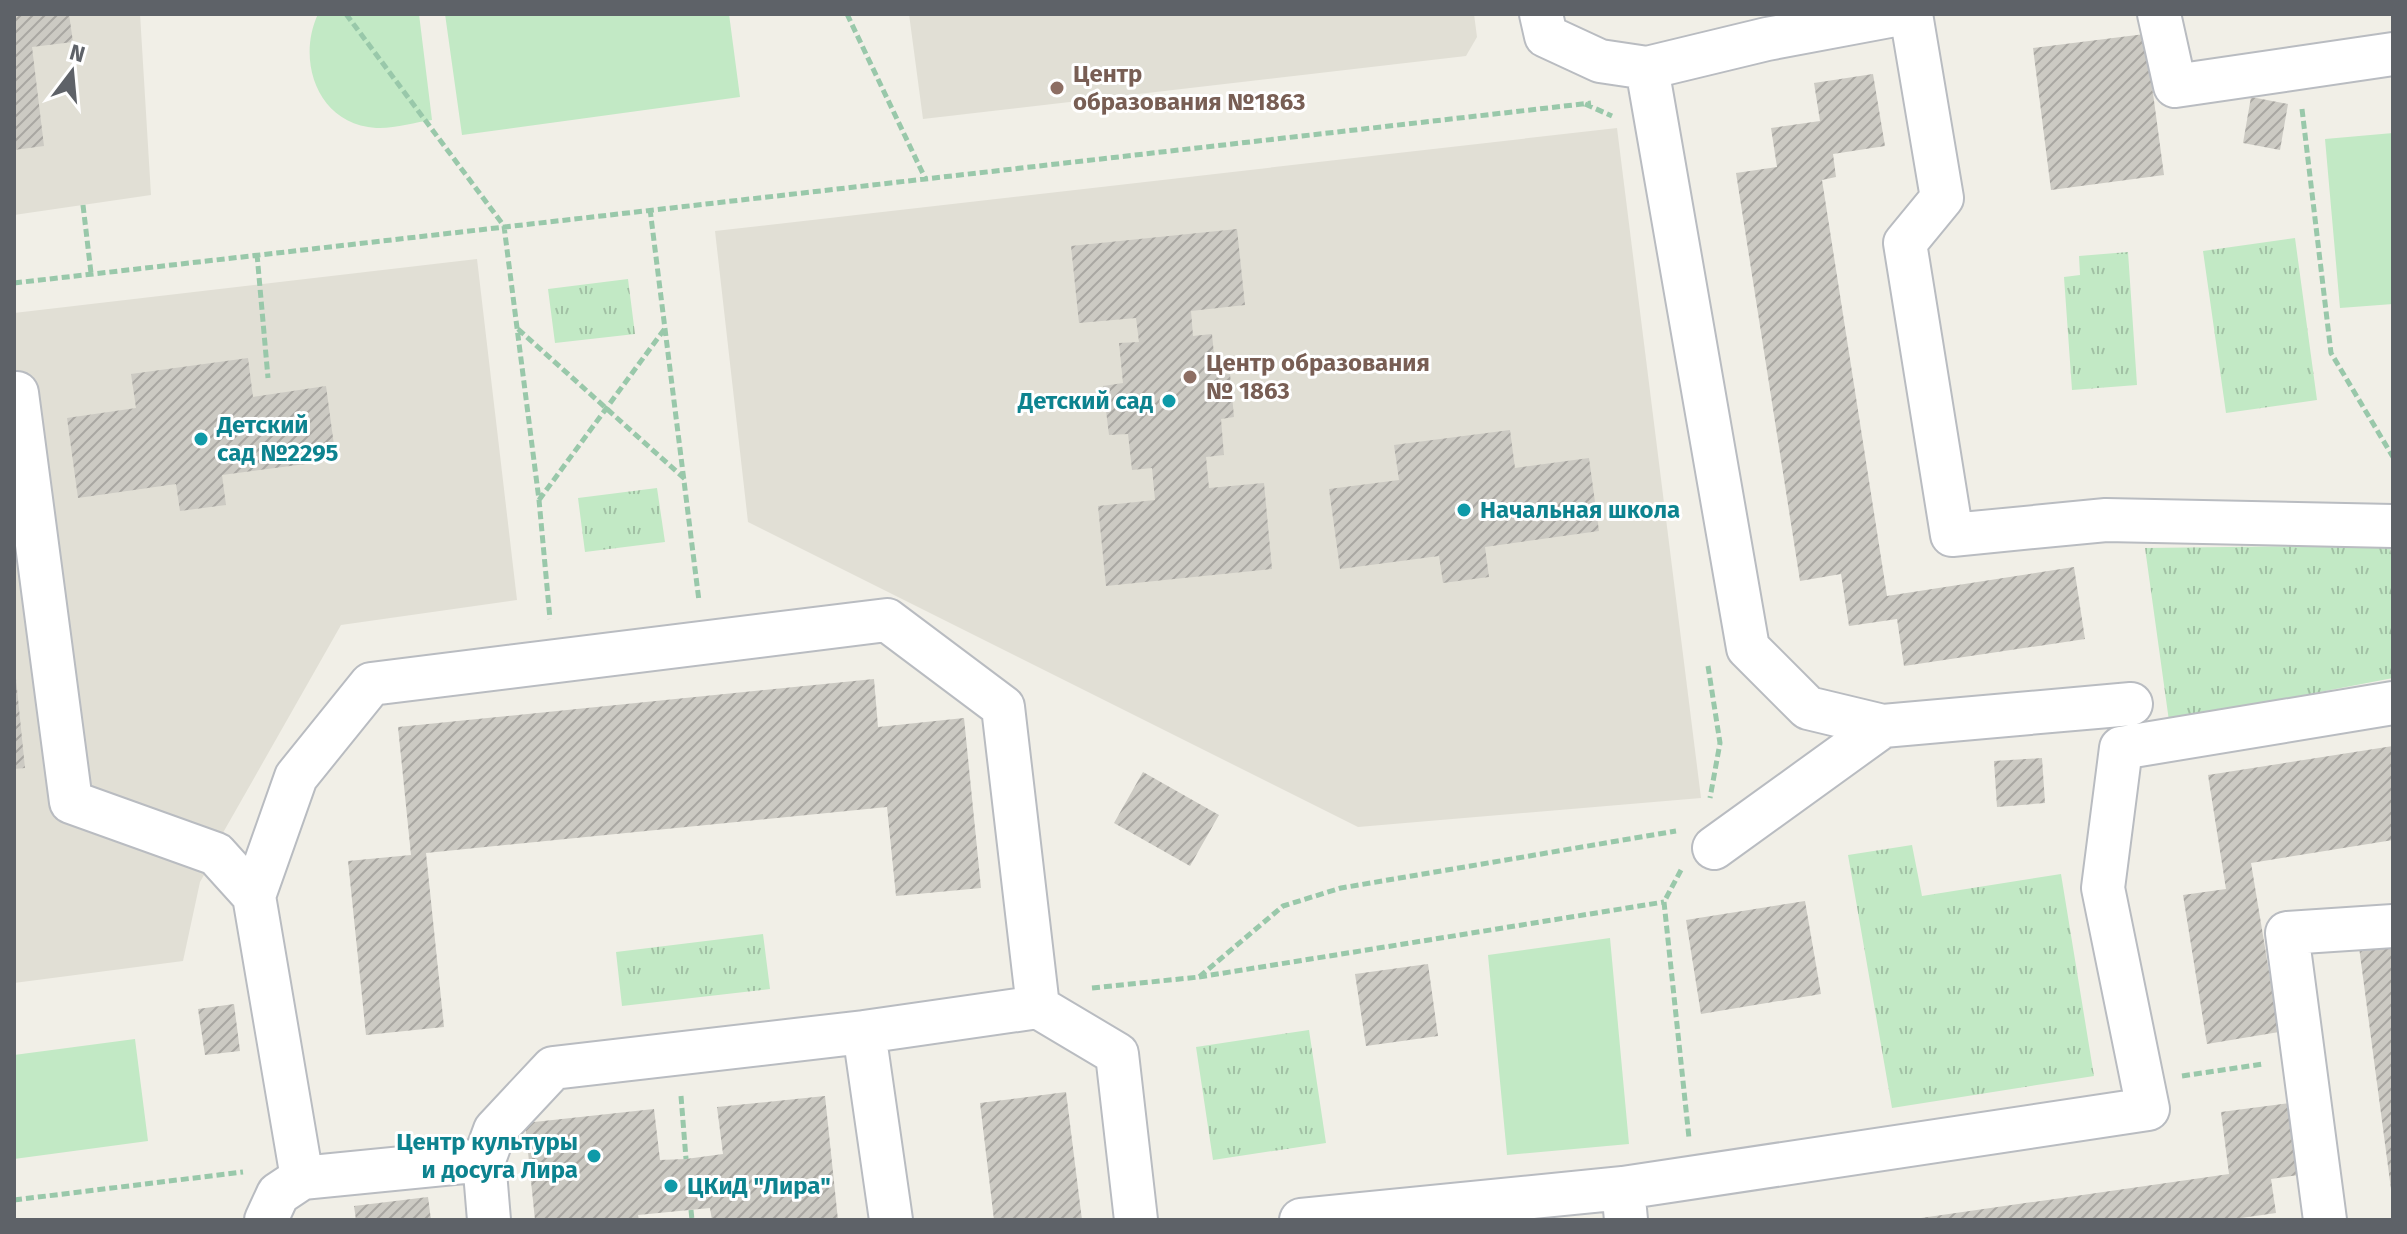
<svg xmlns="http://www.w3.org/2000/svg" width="2407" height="1234" viewBox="0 0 2407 1234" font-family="'Fira Sans',sans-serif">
<defs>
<pattern id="park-tufts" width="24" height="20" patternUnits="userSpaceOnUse" patternTransform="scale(2)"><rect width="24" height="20" fill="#c2e9c5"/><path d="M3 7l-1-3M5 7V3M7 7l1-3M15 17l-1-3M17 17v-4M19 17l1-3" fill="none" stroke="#a1c0a4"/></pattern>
<pattern id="building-hatch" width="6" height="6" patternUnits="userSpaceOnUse" patternTransform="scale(2)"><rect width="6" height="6" fill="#cccac3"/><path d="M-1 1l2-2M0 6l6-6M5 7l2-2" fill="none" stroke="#a9a7a2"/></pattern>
</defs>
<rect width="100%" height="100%" fill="#f1efe7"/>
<path fill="#e1dfd5" d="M14,14H140L151,195L14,215Z
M909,14H1474L1477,37L1466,56L923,119Z
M1617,128L1701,798L1358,827L748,522L715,231Z
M477,259L517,600L341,625L220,838L216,854L200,882L183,961L14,983V313Z"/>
<path fill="#c2e9c5" d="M318,14H419L432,120C415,122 394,129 376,128C318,125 296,61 318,14Z
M445,14H729L740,97L462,135Z
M2393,133V304L2340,308L2325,139Z
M1610,938L1629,1144L1507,1155L1488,955Z
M135,1039L148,1141L14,1159V1055Z"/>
<path fill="url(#park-tufts)" d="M2295,238L2317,400L2226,413L2203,251Z
M2128,252L2137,385L2072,390L2064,277L2080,275L2079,256Z
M628,279L635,334L555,343L548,289Z
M657,488L665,542L585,552L578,498Z
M2390,545L2393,575V678L2169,721L2145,548Z
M1912,845L1922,896L2061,874L2094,1076L1892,1108L1848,855Z
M763,934L770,989L622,1006L616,952Z
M1309,1030L1326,1143L1213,1160L1196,1047Z"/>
<path fill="url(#building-hatch)" d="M14,14H69L73,42L32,47L44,146L14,150Z
M2145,34L2164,175L2051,190L2033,48Z
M1873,74L1885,146L1833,154L1836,177L1822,180L1887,596L2074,567L2085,639L1904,666L1897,619L1849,626L1841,574L1800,581L1736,173L1777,167L1771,128L1820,121L1814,83Z
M2251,97L2288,104L2280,150L2243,143Z
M1237,229L1245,305L1191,311L1193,336L1212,334L1216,375L1230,374L1234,417L1221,419L1224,455L1206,457L1209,488L1264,483L1272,569L1106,586L1098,506L1155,500L1152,468L1132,470L1128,434L1109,435L1103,386L1123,383L1119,343L1139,342L1136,318L1079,323L1071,246Z
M248,358L253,397L326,386L336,460L222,475L226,505L180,511L176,484L78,498L67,418L136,408L131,374Z
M1510,430L1515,468L1589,458L1599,531L1485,547L1489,577L1443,583L1439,556L1340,569L1329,489L1399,480L1394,445Z
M16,679L25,768L14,769V680Z
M874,679L878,727L964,718L981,888L896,896L887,807L426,853L444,1027L366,1035L348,861L411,855L398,727Z
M2393,746V840L2251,863L2279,1032L2207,1044L2183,895L2226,889L2208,775Z
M2042,758L2045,803L1997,807L1994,761Z
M1143,772L1219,815L1190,866L1114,823Z
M1805,901L1821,994L1701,1014L1686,920Z
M2393,943V1189H2391L2359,947Z
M1428,964L1438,1036L1366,1046L1355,974Z
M234,1004L240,1051L205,1055L198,1009Z
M1066,1092L1082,1220H994L980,1103Z
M825,1096L838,1220H712L710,1208L638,1215L639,1220H535L525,1123L654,1109L660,1160L686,1159L723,1154L717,1107Z
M2289,1103L2299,1175L2271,1179L2276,1213L2227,1220H1907L2229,1174L2221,1112Z
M428,1197L431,1220H356L354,1206Z"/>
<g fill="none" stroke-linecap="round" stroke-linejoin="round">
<defs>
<path id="minor" d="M1541,14L1546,36L1600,61L1647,68
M1900,14L1767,39L1647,68L1748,648L1808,708L1883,726L2131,704
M1911,14L1942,198L1905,243L1952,535L2106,520L2393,526
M2159,14L2175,86L2393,54
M17,393L71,802L216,854L254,896
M1714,848L1883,726
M864,1032L891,1220
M484,1160L489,1220
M302,1178L254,896L296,777L371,684L887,620L1003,707L1038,1007
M1623,1188L2148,1109L2103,888L2121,748L2393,703
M266,1220L278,1194L302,1178L484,1160L495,1130L553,1068L864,1032L1038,1007L1117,1054L1136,1220
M1301,1220L1623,1188L1626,1220
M2325,1220L2287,933L2393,926"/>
</defs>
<use href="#minor" stroke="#b9bcc1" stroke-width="46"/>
<path stroke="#99c8aa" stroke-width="5" stroke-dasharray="8 4" stroke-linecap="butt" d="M346,14L504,226L539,500L550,619
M847,14L925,178
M1585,104L1612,116
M2302,109L2331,353L2393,457
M83,205L91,273
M650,209L699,601
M257,254L268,378
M14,283L1591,103
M518,329L686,480
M539,500L666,327
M1708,666L1720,743L1710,798
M1681,870L1664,902L1689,1138
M1199,977L1664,902
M1092,988L1199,977L1283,906L1341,888L1676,831
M2182,1076L2263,1064
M681,1096L686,1159
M14,1200L243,1172
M691,1210L692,1220"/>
<use href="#minor" stroke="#fff" stroke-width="42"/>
</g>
<g fill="#8d6e63" stroke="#fff" stroke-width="3">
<circle cx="1057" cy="88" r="8"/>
<circle cx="1190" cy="377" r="8"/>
</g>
<g fill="#0f9aa8" stroke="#fff" stroke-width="3">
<circle cx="1169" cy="401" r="8"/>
<circle cx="201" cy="439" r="8"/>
<circle cx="1464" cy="510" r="8"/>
<circle cx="594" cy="1156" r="8"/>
<circle cx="671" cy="1186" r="8"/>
</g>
<g text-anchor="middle" stroke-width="6" stroke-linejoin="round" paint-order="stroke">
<g font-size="24" font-weight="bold" fill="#785e54" stroke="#fff" text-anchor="start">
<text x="1073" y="82">Центр<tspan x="1073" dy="28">образования №1863</tspan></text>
<text x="1206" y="371">Центр образования<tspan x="1206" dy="28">№ 1863</tspan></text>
</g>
<g font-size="24" font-weight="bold" fill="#0d838f" stroke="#fff" text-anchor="start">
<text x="1153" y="409" text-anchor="end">Детский сад</text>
<text x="217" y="433">Детский<tspan x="217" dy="28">сад №2295</tspan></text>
<text x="1480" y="518">Начальная школа</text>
<text x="578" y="1150" text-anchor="end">Центр культуры<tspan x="578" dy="28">и досуга Лира</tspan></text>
<text x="687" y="1194">ЦКиД "Лира"</text>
</g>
</g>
<rect width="2407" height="1234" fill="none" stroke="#5e6268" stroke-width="32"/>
<g transform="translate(72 72) rotate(16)" stroke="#ffffff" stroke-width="6" paint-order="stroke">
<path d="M0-6L14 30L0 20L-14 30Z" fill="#5e6268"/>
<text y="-12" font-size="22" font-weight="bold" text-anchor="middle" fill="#5e6268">N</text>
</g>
</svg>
